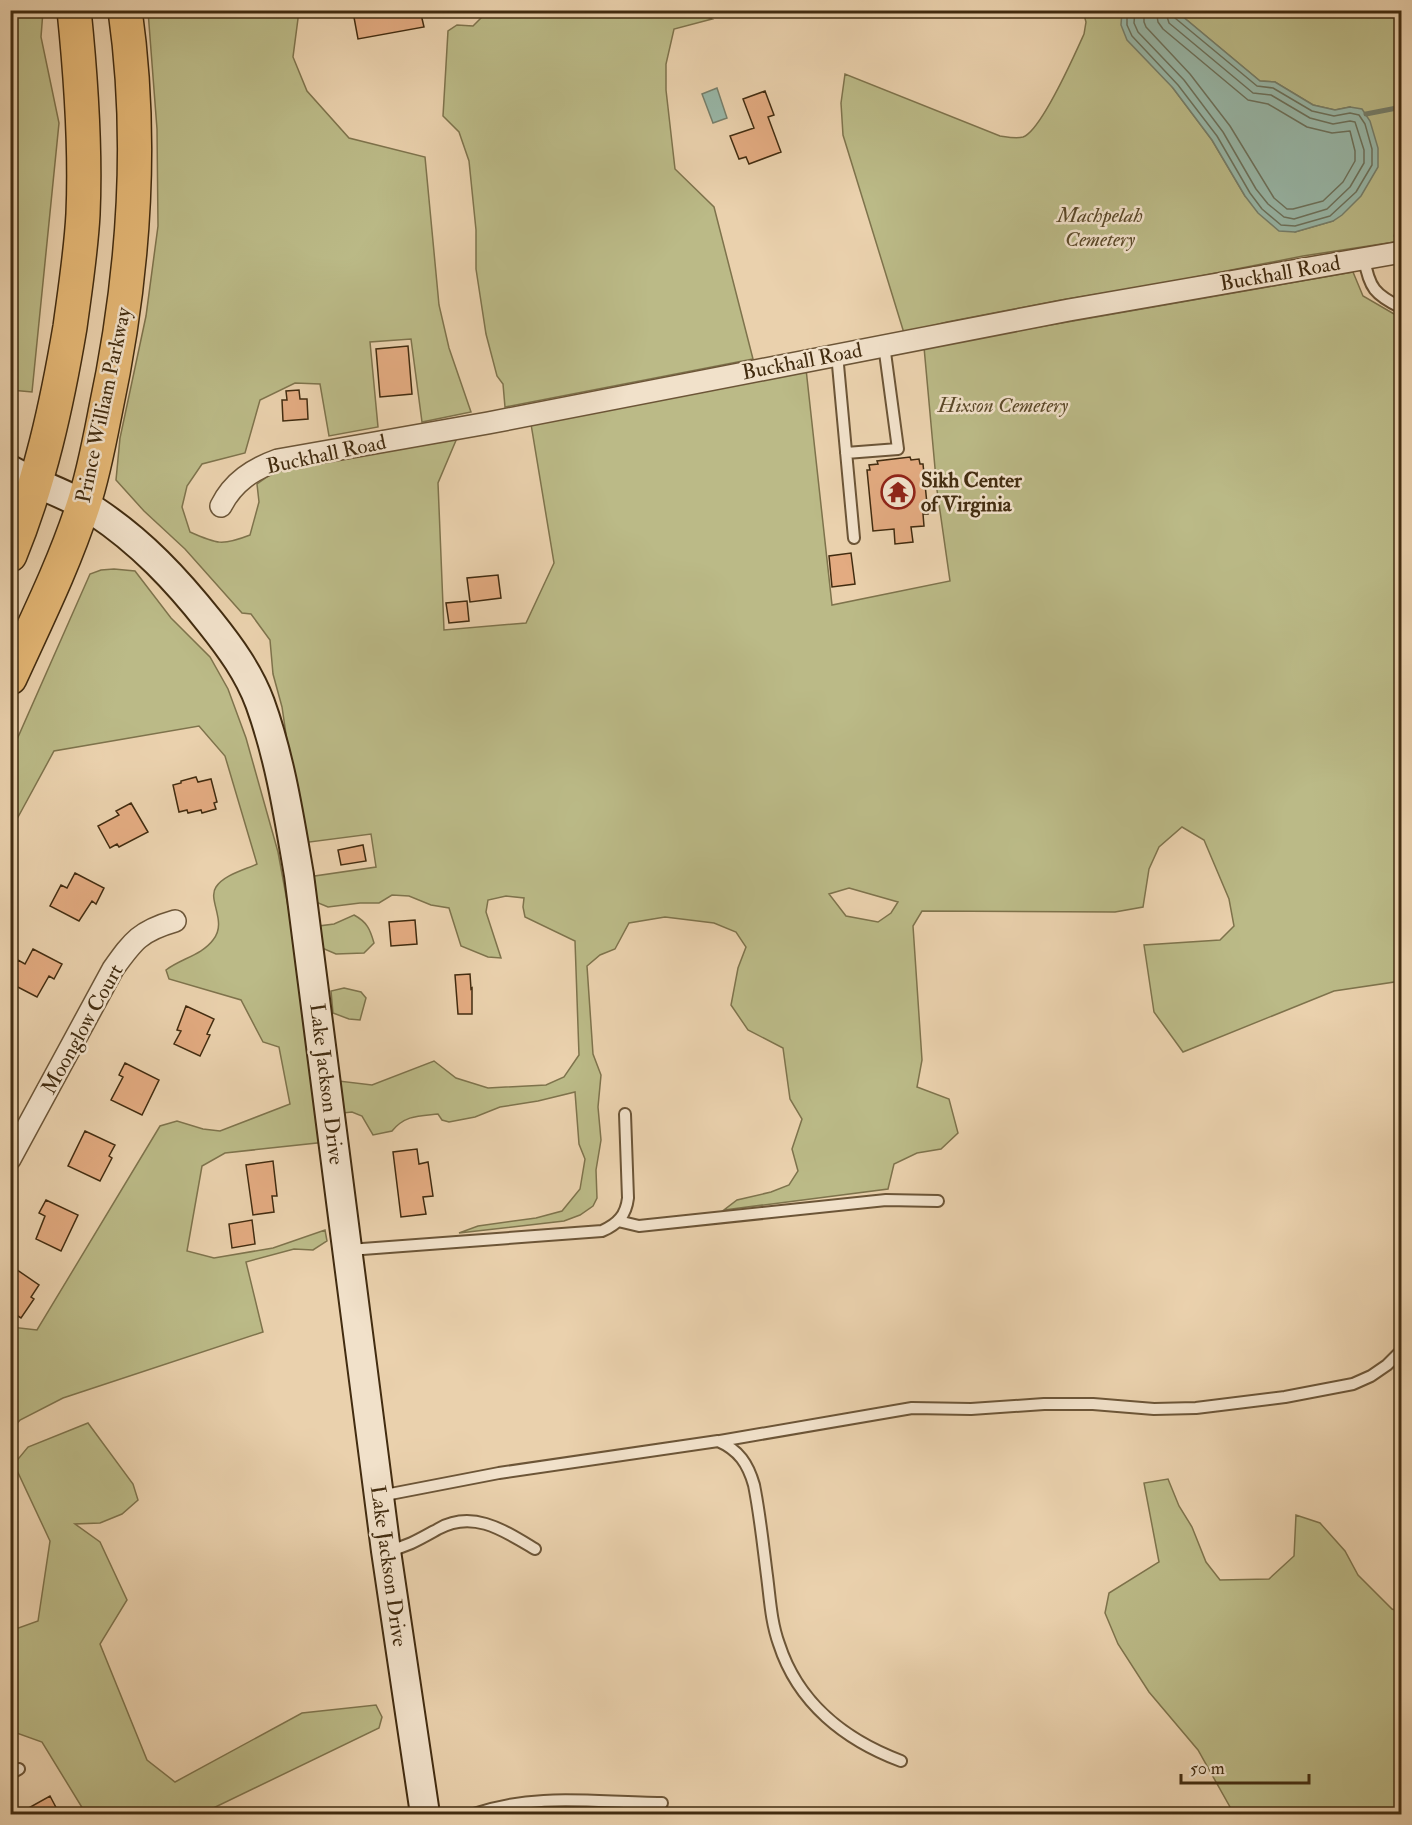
<svg xmlns="http://www.w3.org/2000/svg" width="1412" height="1825" viewBox="0 0 1412 1825" font-family="'IM FELL Double Pica',serif">
<rect width="100%" height="100%" fill="#ead1ad"/>
<filter id="stains"><feTurbulence type="fractalNoise" baseFrequency=".00333" numOctaves="4"/><feColorMatrix values="0 0 0 0 .2 0 0 0 0 .09 0 0 0 0 .02 0 0 0 .5 -.17"/></filter>
<radialGradient id="worn" r=".72"><stop offset=".6" stop-color="#630" stop-opacity="0"/><stop offset="1" stop-color="#630" stop-opacity=".3"/></radialGradient>
<path fill="#bbba87" stroke="#7e734c" stroke-width="1.5" fill-rule="evenodd" d="M195,10L299,11L293,57L307,91L349,138L425,157L439,305L449,348L471,412L422,422L411,339L370,342L378,427L329,436L320,384L295,383L260,400L245,453L202,464L187,486L182,507L190,532C217,544 222,546 250,535L259,502L257,484L280,468L457,438L438,483L444,630L526,623L554,563L531,424L806,369L832,605L950,581L937,490L924,347L1353,272L1363,296L1401,318V981L1334,991L1183,1052L1154,1012L1144,945L1220,940L1234,926L1229,899L1204,840L1182,827L1159,847L1149,869L1143,907L1115,912L922,911L913,926L922,1060L917,1087L949,1099L958,1133L941,1149L917,1153L894,1164L888,1189L724,1210L737,1200L771,1192L789,1185L798,1171L792,1149L802,1119L790,1099L783,1048L748,1030L731,1005L738,968L746,947L736,932L714,923L665,917L629,923L615,949L600,955L587,966L593,1054L601,1075L598,1107L601,1140L596,1170L597,1198L593,1206L580,1215L564,1221L459,1233L478,1226L536,1218L562,1211L580,1189L585,1159L579,1144L575,1092L538,1101L500,1107L475,1117L449,1122L442,1120L438,1114C419,1116 405,1115 392,1131L373,1135L362,1116L352,1112L343,1113L339,1081L372,1085L434,1061L456,1078L488,1088L546,1085L564,1077L579,1055L575,941L525,917L523,907L524,898L506,896L488,900L486,912L501,958L488,957L461,946L449,908L431,905L409,896L392,895L379,903H360L328,907L311,900L308,877L376,867L371,834L302,843L282,707L273,674L270,640L251,614L242,613L185,549L144,511L116,480L120,438L146,316L158,226L157,129L148,11ZM849,888L898,902L891,913L878,922L846,916L829,894Z
M692,10L712,19L674,29L666,64V90L675,169L714,207L753,359L505,407L503,384L497,376L486,334L476,269V230L469,161L459,132L443,116L448,31L457,25L473,26L488,11Z
M10,11H43L41,37L59,123L32,392L11,390Z
M1083,11H1122V12L1173,88L1212,140L1245,196L1295,232L1333,221L1350,107L1335,110L1313,105L1275,82L1260,81L1176,11H1401V241L1303,256L1160,284L1061,300L947,322L904,333L843,135L841,103L845,74L1000,136C1007,137 1016,139 1023,137C1041,131 1075,54 1084,34L1086,22Z
M114,569L135,571L171,618L210,657L228,689L246,738L278,852L309,1021L326,1142L225,1153L202,1166L187,1251L214,1258L273,1248L325,1230L327,1241L313,1250L294,1249L246,1262L263,1332L63,1398L20,1420L11,1431V1327L37,1330L160,1126L177,1121L203,1129L220,1131L290,1104L279,1047L263,1042L241,1000L169,979L166,970C180,959 202,955 213,940C228,922 207,900 216,887C224,875 244,870 257,864L225,756L199,726L54,751L11,830V753L90,574L101,570Z
M354,915C367,922 370,929 374,943L364,953L336,954L322,948L319,926L334,924Z
M344,988L361,992L366,998L360,1020L349,1019L333,1013L331,991Z
M88,1423L133,1484L138,1500L122,1514L100,1523L75,1524L100,1542L127,1600L100,1644L147,1760L175,1782L302,1713L376,1705L382,1717L379,1728L201,1814H86L42,1742L11,1731L10,1631L38,1621L50,1541L14,1464L28,1447Z
M1168,1479L1179,1506L1192,1527L1206,1562L1220,1580L1269,1579L1294,1556L1296,1515L1320,1523L1345,1551L1358,1575L1392,1609L1401,1612V1814H1234L1198,1750L1149,1692L1118,1644L1105,1613L1109,1593L1159,1562L1144,1483Z"/>
<path fill="#98b7a8" stroke="#767f6b" stroke-width="1.5" d="M1122,11H1176L1260,81L1275,82L1313,105L1335,110L1350,107L1362,109L1370,121L1378,148V167L1361,196L1342,215L1333,221L1295,232L1279,231L1258,213L1245,196L1212,140L1173,88L1127,40L1121,25Z
M717,88L727,118L713,123L702,94Z"/>
<g fill="none" stroke-linecap="round" stroke-linejoin="round">
<path stroke="#6d725c" stroke-width="1.5" d="M1127,10V25L1132,36L1178,85L1217,136L1250,193L1262,209L1281,225L1295,226L1330,216L1356,192L1372,165V149L1365,124L1359,115L1350,113L1334,116L1312,111L1273,88L1257,86L1175,18L1172,10
M1135,10L1134,23L1138,32L1184,80L1223,132L1256,189L1268,204L1284,217L1294,219L1327,209L1350,187L1364,163V150L1355,122L1350,121L1333,124L1310,118L1271,95L1253,93L1169,23L1165,10
M1144,10V22L1146,27L1190,74L1230,126L1274,198L1287,209H1293L1323,201L1343,182L1355,161V151L1350,131L1332,133L1307,127L1268,104L1248,100L1163,29L1158,22L1156,10"/>
<path stroke="#767f6b" stroke-width="5" d="M1366,114L1402,107
M1396,236L1402,235"/>
</g>
<path fill="#e3ab81" stroke="#422c10" stroke-width="1.5" d="M362,10H420L424,27L358,39L353,12Z
M765,91L774,115L768,117L781,152L749,164L746,157L739,159L730,136L754,128L743,99Z
M408,346L412,394L380,397L376,349Z
M299,390L300,399H307L308,419L283,421L282,400H287L286,391Z
M910,457L911,460L919,459L920,464H923L928,514H923L924,526L911,527L913,542L895,544L894,529L873,531L867,470H870L869,465L878,464L877,461Z
M851,553L855,584L832,587L829,556Z
M498,575L501,598L470,602L467,578Z
M467,601L469,621L449,623L446,603Z
M196,777L198,782L211,779L217,802L214,803L216,809L202,813L201,810L188,813L187,810L179,812L173,785L181,783V781Z
M131,803L148,832L119,847L117,844L110,848L98,826L119,815L116,811Z
M363,845L366,861L341,865L338,850Z
M75,873L104,888L96,904L92,901L79,921L50,906L61,885L67,888Z
M415,920L417,944L391,946L389,922Z
M33,949L62,964L54,979L49,976L37,997L10,983V975L18,960L25,964Z
M470,974L471,989L472,988V1014H458L455,975Z
M186,1006L214,1019L207,1034L210,1035L200,1056L174,1044L181,1031L177,1030Z
M125,1063L159,1080L142,1115L111,1100L123,1077L119,1075Z
M85,1131L115,1145L109,1156L112,1158L100,1181L68,1166Z
M417,1149L419,1164L428,1162L433,1196L423,1197L426,1214L401,1217L393,1152Z
M273,1161L277,1196H272L274,1212L253,1215L246,1165Z
M46,1200L78,1215L61,1251L36,1239L45,1216L39,1213Z
M252,1220L255,1244L232,1248L229,1224Z
M10,1265L39,1285L31,1297L34,1299L21,1318L10,1311Z
M50,1796L60,1815H16Z"/>
<g fill="none" stroke-linecap="round" stroke-linejoin="round">
<defs>
<path id="lane" d="M1364,258C1369,288 1375,295 1402,308
M837,354L854,538
M846,453L898,449L884,345
M618,1221L639,1226L886,1200L938,1201
M349,1250L602,1231C618,1224 626,1215 628,1198L625,1114
M720,1441L912,1408L971,1409L1044,1404H1093L1154,1409L1196,1408L1285,1397L1353,1384L1371,1376L1387,1365L1402,1350
M380,1496L499,1473L718,1441C739,1450 748,1464 754,1485C760,1515 763,1545 767,1576C770,1599 771,1622 779,1644C798,1703 845,1740 901,1761
M387,1551C407,1547 420,1539 438,1529C473,1509 505,1531 535,1549
M10,1774L19,1769
M474,1814C539,1792 595,1803 662,1803"/>
<path id="street" d="M221,506C233,482 253,469 278,460L488,423L1069,310L1402,252
M10,1159L113,969C133,941 140,931 175,921"/>
<path id="secondary" d="M10,470C38,486 69,494 96,512C141,542 176,579 210,622C230,647 249,673 260,703C280,758 289,817 299,875L386,1551L425,1814"/>
<path id="highway" d="M10,555C40,482 57,404 70,327C75,290 81,252 83,214C86,146 81,78 74,10
M10,678C36,621 64,565 83,506C93,476 99,444 105,413C133,282 144,144 125,10"/>
</defs>
<use href="#lane" stroke="#6c5537" stroke-width="14"/>
<use href="#street" stroke="#6c5537" stroke-width="24"/>
<use href="#secondary" stroke="#422c10" stroke-width="32"/>
<use href="#highway" stroke="#422c10" stroke-width="36"/>
<use href="#lane" stroke="#f1e1ca" stroke-width="10"/>
<use href="#street" stroke="#f1e1ca" stroke-width="21"/>
<use href="#secondary" stroke="#f1e1ca" stroke-width="28"/>
<use href="#highway" stroke="#e5b876" stroke-width="33"/>
</g>
<defs>
<symbol id="temple-ring" viewBox="-11 -11 22 22"><circle r="9.5" fill="#f1e1ca" stroke="#8f2418" stroke-width="1.5"/><path d="M0-6L5-2H3V0L6.5 2.5H4V6H1.5V3h-3V6H-4V2.5H-6.5L-3 0V-2H-5Z" fill="#8f2418"/></symbol>
</defs>
<g fill-rule="evenodd">
<use href="#temple-ring" x="879" y="473" width="38" height="38"/>
</g>
<g text-anchor="middle" stroke-width="5" stroke-linejoin="round" paint-order="stroke">
<g font-size="21" font-style="italic" fill="#5a4828" stroke="#f1e1ca">
<text x="1100" y="222">Machpelah<tspan x="1100" dy="24">Cemetery</tspan></text>
<text x="1003" y="412">Hixson Cemetery</text>
</g>
<g font-size="21" fill="#422c10" stroke="#f1e1ca">
<text transform="translate(1280 273) rotate(-10)" y="7">Buckhall Road</text>
<text transform="translate(802 361) rotate(-11)" y="7">Buckhall Road</text>
<text transform="translate(103 405) rotate(-78)" y="7">Prince William Parkway</text>
<text transform="translate(326 454) rotate(-12)" y="7">Buckhall Road</text>
<text transform="translate(82 1029) rotate(-61)" y="7">Moonglow Court</text>
<text transform="translate(327 1084) rotate(83)" y="7">Lake Jackson Drive</text>
<text transform="translate(389 1566) rotate(82)" y="7">Lake Jackson Drive</text>
</g>
<g font-size="21" font-weight="bold" fill="#422c10" stroke="#f1e1ca" text-anchor="start">
<text x="921" y="487">Sikh Center<tspan x="921" dy="24">of Virginia</tspan></text>
</g>
</g>
<rect width="1412" height="1825" fill="none" stroke="#ead1ad" stroke-width="36"/>
<rect x="12" y="12" width="1388" height="1801" fill="none" stroke="#422c10" stroke-width="3"/>
<rect x="18" y="18" width="1376" height="1789" fill="none" stroke="#422c10" stroke-width="1.5"/>
<path d="M1181 1774v9h128v-9" fill="none" stroke="#422c10" stroke-width="3"/>
<text x="1190" y="1774" font-size="18" fill="#422c10" stroke="#f1e1ca" stroke-width="4.5" paint-order="stroke">50 m</text>
<rect width="100%" height="100%" filter="url(#stains)"/>
<rect width="100%" height="100%" fill="url(#worn)"/>
</svg>
